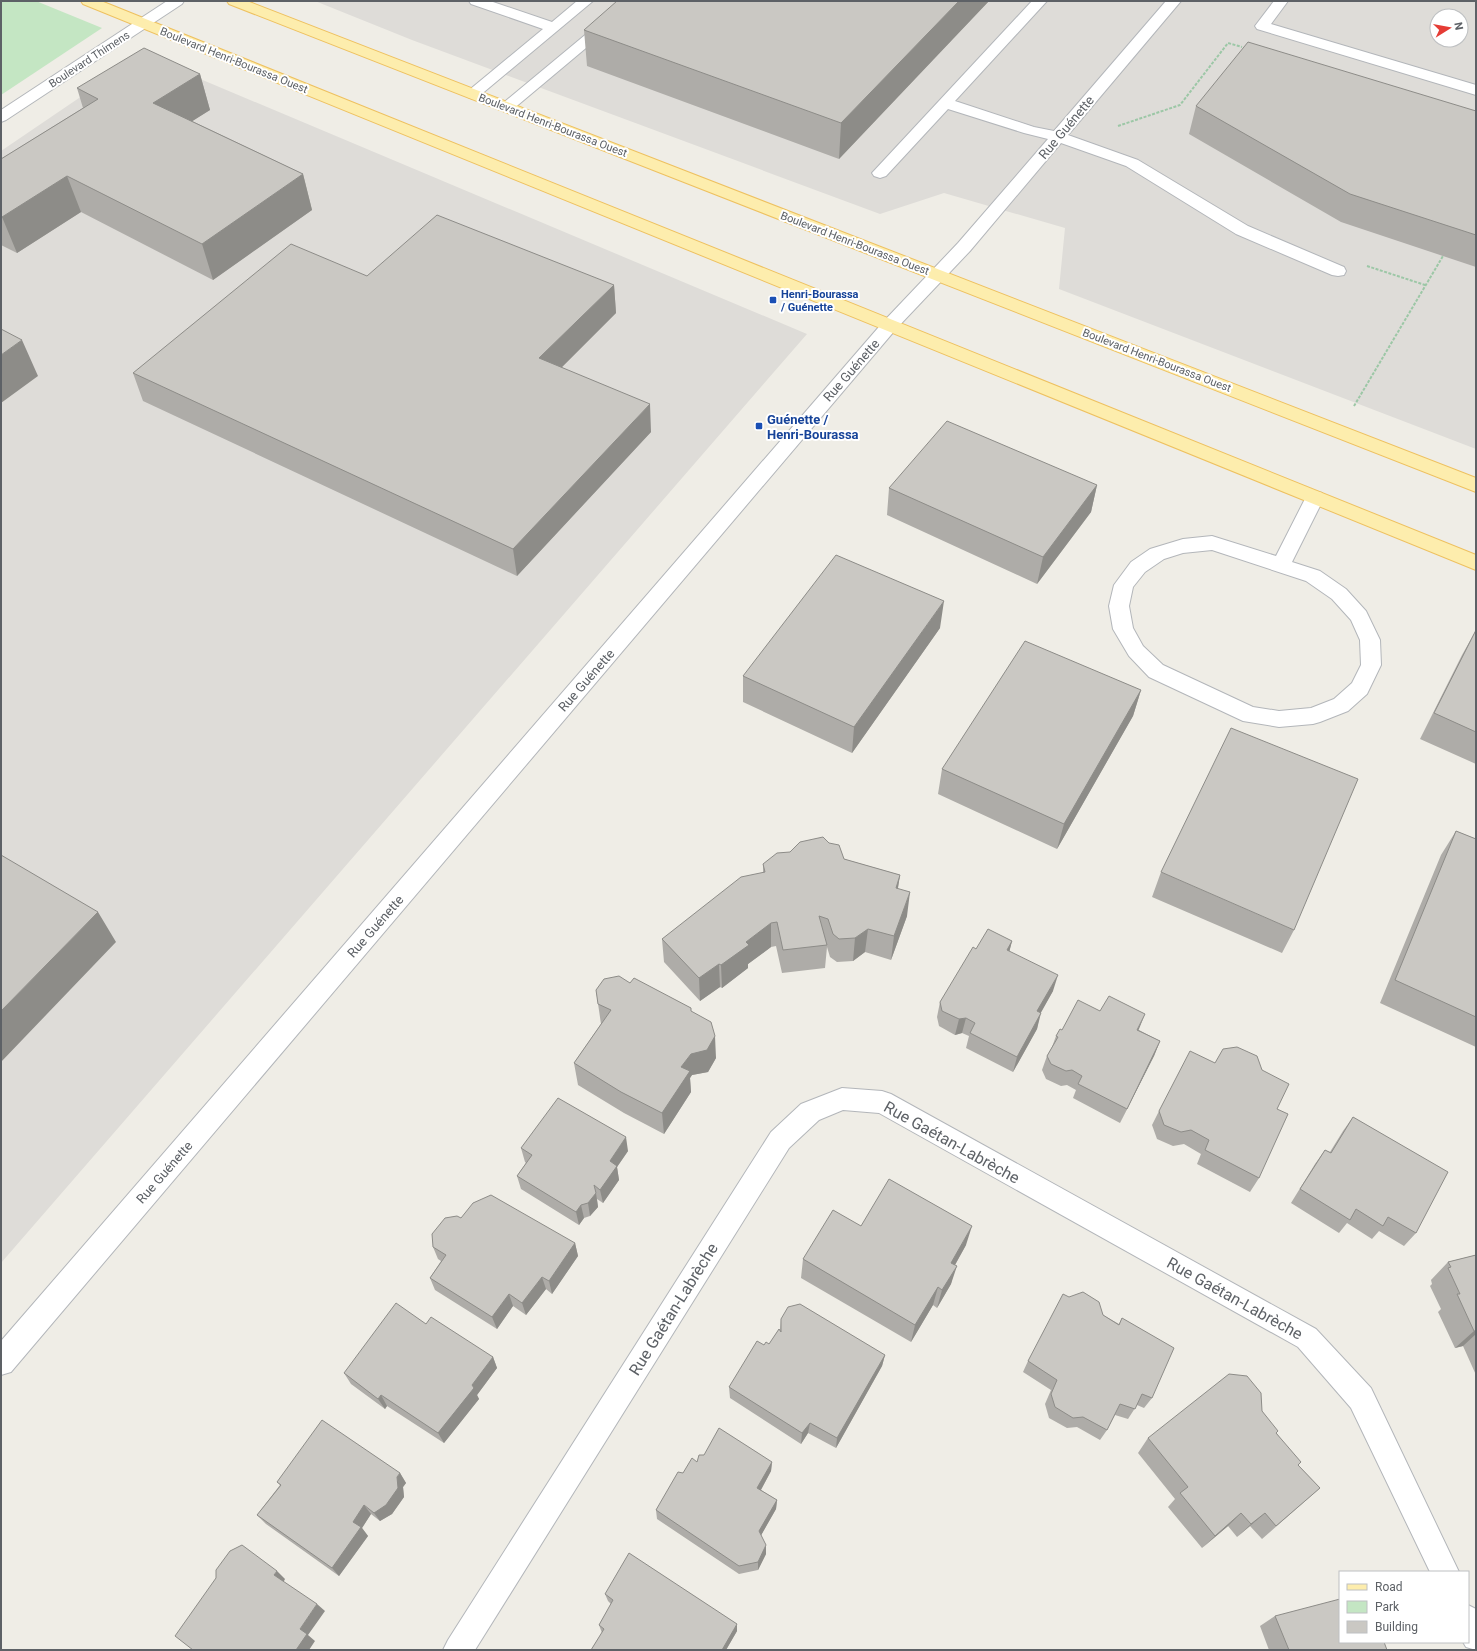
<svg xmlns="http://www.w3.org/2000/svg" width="1477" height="1651" viewBox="0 0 1477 1651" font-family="Roboto,sans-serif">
<rect width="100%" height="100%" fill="#efede6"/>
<path fill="#dedcd8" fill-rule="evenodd" d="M315,1H1476V449L1059,289L1065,228L944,193L880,214L412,40ZM1437,16H1461V40H1437Z
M129,64L186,73L807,334L1,1263V151Z"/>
<path fill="#c4e6c3" d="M1,1H36L102,28L1,95Z"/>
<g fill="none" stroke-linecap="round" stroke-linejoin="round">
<defs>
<path id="minor" d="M167,1H184L182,4L6,120L1,122V110Z
M469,1H490L552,22L577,1H593L478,97L473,99L468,97L465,94L468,91L543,29L471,4Z
M626,1H642L512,110L507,112L502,110L499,107L502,104Z
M1032,1H1047L955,101L1034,127L1054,131L1166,1H1181L1068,135L1138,160L1248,226L1344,267L1346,271L1344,275L1338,276L1332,275L1236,234L1126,166L1061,143L970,251L896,329L11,1372L1,1375V1341L884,321L958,243L1048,139L1024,133L948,109L886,176L880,178L874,176L872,173Z
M1274,1H1288L1271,24L1476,85V95L1257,29L1255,26Z
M1315,491L1322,493L1324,498L1292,562L1320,571L1346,589L1366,611L1380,640L1381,665L1367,694L1348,711L1320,722L1313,724L1279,727L1243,721L1149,677L1129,656L1113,629L1109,606L1114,585L1131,562L1150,549L1183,539L1212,536L1276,556L1308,493ZM1212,550L1306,581L1332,599L1351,620L1360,640L1361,665L1352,683L1334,699L1311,708L1279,711L1253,707L1163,665L1143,646L1133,628L1129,606L1133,587L1145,572L1164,559L1183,553Z
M842,1088L882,1091L891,1094L1316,1329L1371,1388L1459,1572H1430L1351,1408L1298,1347L879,1113L843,1110L819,1120L789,1148L475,1650H443L448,1640L771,1132L801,1104Z
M1468,1605L1476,1609V1650L1466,1647L1463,1642H1468Z"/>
<path id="major" d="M81,1H101L1476,555V570L83,4Z
M227,1H247L1476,478V492L229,4Z"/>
</defs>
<use href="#minor" stroke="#b3b6ba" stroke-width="2"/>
<use href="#major" stroke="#eec160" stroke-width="2"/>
<path stroke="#9cc7a6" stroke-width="2" stroke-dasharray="3 1.5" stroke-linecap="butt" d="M1118,126L1180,105L1228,43L1242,47
M1367,266L1425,285
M1354,406L1443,256"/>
<use href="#minor" fill="#fff" fill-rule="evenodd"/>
<use href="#major" fill="#fdedad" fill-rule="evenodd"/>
</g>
<path fill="#aeaca8" d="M989,1L839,159L587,66L584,30Z
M200,74L210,110L192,121L303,174L312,210L213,280L81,212L17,253L1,245V159L83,108L77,88Z
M1196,106L1476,111V267L1341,222L1189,134Z
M367,276L614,285L616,313L562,367L651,432L517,576L143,401L133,373Z
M1097,485L1091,512L1037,584L887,515L889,488Z
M940,628L852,753L743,702V676Z
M1476,630V764L1420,739L1462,655Z
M1141,690L1133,716L1057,849L938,794L942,769Z
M1456,831L1476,839V1047L1380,1003L1441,855Z
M844,859L900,875L898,888L907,916L891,960L865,952L853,961L837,962L830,957L827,947L825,968L782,973L776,946L771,947L748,964V968L722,988L720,987L700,1001L664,962L662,939L763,873V864Z
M1161,872L1294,930L1282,953L1152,897Z
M1012,941L1009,952L1053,991L1040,1013L1037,1029L1013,1072L966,1048L969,1036L962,1033L955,1035L939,1026L937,1017L940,1002L976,949Z
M630,983L691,1008V1011L716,1058L708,1072L692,1075L690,1078L691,1092L664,1134L624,1113L578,1085L574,1063L601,1024L596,990Z
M1062,1030H1139L1160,1041L1154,1056L1120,1123L1073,1098L1076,1090L1067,1085L1061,1086L1046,1079L1042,1070L1047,1056L1052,1047L1056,1036Z
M1215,1063L1277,1109L1259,1178L1250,1192L1197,1164L1201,1154L1184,1144L1173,1146L1157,1139L1152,1125L1159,1111Z
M1353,1117L1416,1233L1404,1246L1379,1231L1372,1239L1347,1223L1339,1233L1291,1203L1315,1164L1325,1150L1330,1152L1343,1131Z
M521,1148L628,1151L617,1167L619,1180L603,1203L597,1199L598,1207L590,1216L584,1218L579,1225L521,1189L517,1176L526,1163L525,1162Z
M461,1218L575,1243L578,1256L552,1294L546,1289L526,1315L513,1306L497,1329L435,1290L430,1278L441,1261L438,1259L433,1247Z
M861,1226L966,1245L955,1265L951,1284L937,1308L933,1305L911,1342L801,1278L803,1259Z
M1476,1255V1375L1463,1346L1455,1348L1438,1312L1441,1309L1430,1286L1432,1284L1431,1280L1448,1262Z
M1103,1315L1119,1324L1122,1318L1152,1398L1144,1408L1137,1405L1128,1419L1115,1415L1107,1430L1100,1440L1077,1427L1067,1428L1049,1418L1045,1404L1051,1390L1023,1372L1028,1361Z
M781,1319L885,1355L882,1366L836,1448L808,1433L801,1444L730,1398L729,1387L764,1345L769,1344L780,1331Z
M426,1324L493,1357L497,1368L477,1395L479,1399L444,1443L387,1406L385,1409L351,1384L344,1373Z
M1262,1411L1298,1465L1320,1488L1262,1539L1250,1526L1237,1537L1228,1526L1202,1548L1168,1507L1175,1499L1138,1453L1148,1438Z
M697,1462H772L771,1471L761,1490L777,1500L776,1509L761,1535L766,1554L758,1570L739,1574L657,1519L656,1510L683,1473Z
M400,1473L406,1483L403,1487L404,1497L392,1514L380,1521L371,1514L362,1528L368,1536L339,1576L266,1524L257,1515L280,1485L277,1482Z
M605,1594L737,1631L726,1650H591L602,1633L599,1625L611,1604L608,1601Z
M1275,1616L1387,1650H1269L1260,1626Z"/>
<path fill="#8d8c88" d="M959,1H989L839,159L841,123Z
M200,74L210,110L164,139L153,103Z
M303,174L312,210L213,280L202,244Z
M67,176L81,212L17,253L2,217Z
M614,285L616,313L543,386L539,358Z
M22,340L38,376L1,403V355Z
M650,404L651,432L517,576L513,549Z
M1097,485L1091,512L1037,584L1043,557Z
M944,601L940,628L852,753L854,727Z
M1141,690L1133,716L1057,849L1064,824Z
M900,875L896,899V888Z
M910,892L907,916L891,960L894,936Z
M98,912L116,942L1,1062V1011Z
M771,923V947L748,964V968L722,988L721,965L746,942Z
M868,929L865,952L853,961L855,938Z
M1012,941L1008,957L1007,950Z
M719,964L720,987L700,1001L699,978Z
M1058,975L1053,991L1033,1027L1037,1011Z
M1041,1013L1037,1029L1013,1072L1017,1057Z
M1145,1014L1139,1029L1131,1045L1137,1030Z
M966,1018L962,1033L955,1035L959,1019Z
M715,1036L716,1058L708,1072L692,1075L690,1078L691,1092L664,1134L662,1113L681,1067L691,1054Z
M1160,1041L1154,1056L1120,1123L1127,1109Z
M626,1137L628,1151L617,1167L619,1180L603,1203L600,1190L610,1161Z
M596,1193L598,1207L590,1216L588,1203Z
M581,1205L584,1218L579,1225L576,1212Z
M972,1226L966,1245L946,1281L951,1263Z
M575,1243L578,1256L552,1294L549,1281Z
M957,1266L951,1284L937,1308L942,1290Z
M542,1277L546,1289L526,1315L522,1303Z
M938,1287L933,1305L911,1342L915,1325Z
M509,1294L513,1306L497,1329L492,1317Z
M1474,1331H1476V1334L1463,1346L1455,1348Z
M885,1355L882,1366L836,1448L837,1438Z
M493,1357L497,1368L477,1395L479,1399L444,1443L438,1433L472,1385Z
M381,1395L387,1406L385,1409L378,1399Z
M810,1423L808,1433L801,1444L802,1433Z
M772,1462L771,1471L757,1497V1488Z
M400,1473L406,1483L403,1487L404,1497L392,1514L380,1521L374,1513Z
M777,1500L776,1509L759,1539V1531Z
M364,1505L371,1514L362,1528L368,1536L339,1576L332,1568L353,1522Z
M1241,1513L1228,1526L1202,1548L1215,1536Z
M1265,1513L1250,1526L1237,1537L1251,1524Z
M766,1545V1554L758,1570V1562Z
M277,1571L285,1579L283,1583L274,1575Z
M317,1604L325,1611L308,1635L315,1641L309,1650H296L300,1629Z
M737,1624V1631L726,1650H722Z"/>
<path fill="#cac8c3" stroke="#8d8c88" d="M617,1H959L841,123L584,30Z
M1248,42L1476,111V235L1350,194L1196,106Z
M144,48L200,74L153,103L303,174L202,244L67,176L2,217H1V159L98,99L77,88Z
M437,215L614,285L539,358L650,404L513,549L133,373L291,244L367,276Z
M1,329L22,340L1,355Z
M947,421L1097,485L1043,557L889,488Z
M836,555L944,601L854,727L743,676Z
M1476,630V732L1434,713Z
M1025,641L1141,690L1064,824L942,769Z
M1231,728L1358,779L1294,930L1161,872Z
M1456,831L1476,839V1017L1395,980Z
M823,837L829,843L839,845L844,859L900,875L896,888L910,892L894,936L868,929L855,938L839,939L833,934L828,919L819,916L827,945L783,950L777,922L771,923L746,942L749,945L721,965L719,964L699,978L662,939L741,877L765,872L763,864L777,853L790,852L800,842Z
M1,855L98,912L1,1011Z
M988,929L1012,941L1007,950L1058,975L1037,1011L1041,1013L1017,1057L970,1033L975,1023L966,1018L959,1019L942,1011L940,1002L973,947L976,949Z
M619,976L630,983L634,978L691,1008V1011L711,1022L715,1036L707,1050L691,1054L681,1067L690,1071L662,1113L621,1092L574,1063L611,1010L598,1004L596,990L604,979Z
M1109,996L1145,1014L1137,1030L1160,1041L1127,1109L1078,1084L1082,1076L1072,1070L1066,1071L1051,1064L1047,1056L1058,1037L1056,1036L1060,1029L1062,1030L1078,1000L1100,1011Z
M1237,1047L1257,1056L1262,1070L1289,1084L1277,1109L1288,1114L1259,1178L1205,1150L1209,1140L1191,1130L1181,1132L1164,1125L1159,1111L1190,1051L1215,1063L1223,1049Z
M558,1098L626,1137L610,1161L617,1166L600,1190L594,1185L596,1193L588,1203L581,1205L576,1212L517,1176L532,1155L521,1148Z
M1353,1117L1448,1172L1416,1233L1388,1217L1383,1226L1356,1209L1350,1220L1300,1189L1325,1150L1331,1153Z
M889,1179L972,1226L951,1263L957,1266L942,1290L938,1287L915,1325L803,1259L833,1210L861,1226Z
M491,1195L575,1243L549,1281L542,1277L522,1303L509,1294L492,1317L430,1278L446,1255L433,1247L432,1234L445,1218L457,1216L461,1218L473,1203Z
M1476,1255V1331H1474L1457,1294H1460L1448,1268L1451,1267L1448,1262Z
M1083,1292L1099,1302L1103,1315L1119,1325L1122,1318L1174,1348L1152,1398L1142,1394L1135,1409L1120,1404L1107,1430L1083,1417L1073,1418L1055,1407L1051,1394L1057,1380L1028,1361L1063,1294L1069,1297Z
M396,1303L426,1324L431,1317L493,1357L472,1385L474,1388L438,1433L381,1395L378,1399L344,1373Z
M800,1304L885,1355L837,1438L810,1423L802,1433L729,1387L757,1341L764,1345L766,1342L769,1344L779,1329L781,1332V1319L788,1307Z
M1229,1374L1247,1376L1261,1393L1262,1411L1278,1431L1276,1433L1301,1462L1298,1465L1320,1488L1276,1526L1265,1513L1251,1524L1241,1513L1215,1536L1180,1493L1188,1487L1148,1438Z
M322,1420L400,1473L397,1477L398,1488L386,1505L374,1513L364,1505L353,1522L361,1527L332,1568L257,1515L281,1485L277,1482Z
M719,1428L772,1462L757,1488L777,1500L759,1531L766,1545L758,1562L739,1566L656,1510L678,1472L683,1473L692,1458L697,1462L699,1455H704Z
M242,1545L277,1571L274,1575L317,1604L300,1629L307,1634L296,1650H193L175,1636L216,1578V1570L230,1551Z
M629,1553L737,1624L722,1650H591L604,1629L599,1625L613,1600L605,1594Z
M1340,1599V1642H1384L1387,1650H1289L1275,1616Z"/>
<g fill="#1a4fb4" stroke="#fff" stroke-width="1.5">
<rect x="769" y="296" width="8" height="8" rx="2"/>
<rect x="755" y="422" width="8" height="8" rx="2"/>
</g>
<g text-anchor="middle" stroke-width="4" stroke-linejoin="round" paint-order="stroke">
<g font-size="11" fill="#5d6166" stroke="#fff">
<text transform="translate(89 59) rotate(-33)" y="4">Boulevard Thimens</text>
<text transform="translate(234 60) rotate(22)" y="4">Boulevard Henri-Bourassa Ouest</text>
<text transform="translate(553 125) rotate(21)" y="4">Boulevard Henri-Bourassa Ouest</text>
<text transform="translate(855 243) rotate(21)" y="4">Boulevard Henri-Bourassa Ouest</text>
<text transform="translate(1157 360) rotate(21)" y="4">Boulevard Henri-Bourassa Ouest</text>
</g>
<g font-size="11" font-weight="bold" fill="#164399" stroke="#fff" text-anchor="start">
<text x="781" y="298">Henri-Bourassa<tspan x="781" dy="13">/ Guénette</tspan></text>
</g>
<g font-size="13" fill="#5d6166" stroke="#fff">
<text transform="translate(1066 127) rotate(-50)" y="5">Rue Guénette</text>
<text transform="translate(851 370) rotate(-49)" y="5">Rue Guénette</text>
<text transform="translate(586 680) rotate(-49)" y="5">Rue Guénette</text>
<text transform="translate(375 926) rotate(-49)" y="5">Rue Guénette</text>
<text transform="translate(164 1172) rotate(-49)" y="5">Rue Guénette</text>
</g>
<g font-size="13" font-weight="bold" fill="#164399" stroke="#fff" text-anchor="start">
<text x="767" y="424">Guénette /<tspan x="767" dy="15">Henri-Bourassa</tspan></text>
</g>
<g font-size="16" fill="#5d6166" stroke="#fff">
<text transform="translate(952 1142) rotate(29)" y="6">Rue Gaétan-Labrèche</text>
<text transform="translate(1235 1298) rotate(29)" y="6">Rue Gaétan-Labrèche</text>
<text transform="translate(673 1309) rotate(-58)" y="6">Rue Gaétan-Labrèche</text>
</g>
</g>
<rect width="1477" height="1651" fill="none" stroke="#5d6166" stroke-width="4"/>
<rect x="1339" y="1571" width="130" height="72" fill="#ffffff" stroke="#bec0c2"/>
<rect x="1347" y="1584" width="20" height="6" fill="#fdedad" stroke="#bec0c2"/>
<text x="1375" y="1591" font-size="12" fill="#5d6166">Road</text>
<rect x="1347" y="1601" width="20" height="12" fill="#c4e6c3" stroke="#bec0c2"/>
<text x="1375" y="1611" font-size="12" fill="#5d6166">Park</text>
<rect x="1347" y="1621" width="20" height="12" fill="#cac8c3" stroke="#bec0c2"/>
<text x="1375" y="1631" font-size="12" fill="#5d6166">Building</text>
<g transform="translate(1449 28) rotate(79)"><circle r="19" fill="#ffffff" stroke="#bec0c2"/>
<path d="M0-3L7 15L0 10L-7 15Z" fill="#e53c35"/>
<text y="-6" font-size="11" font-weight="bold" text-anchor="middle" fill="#5d6166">N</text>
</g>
</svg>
